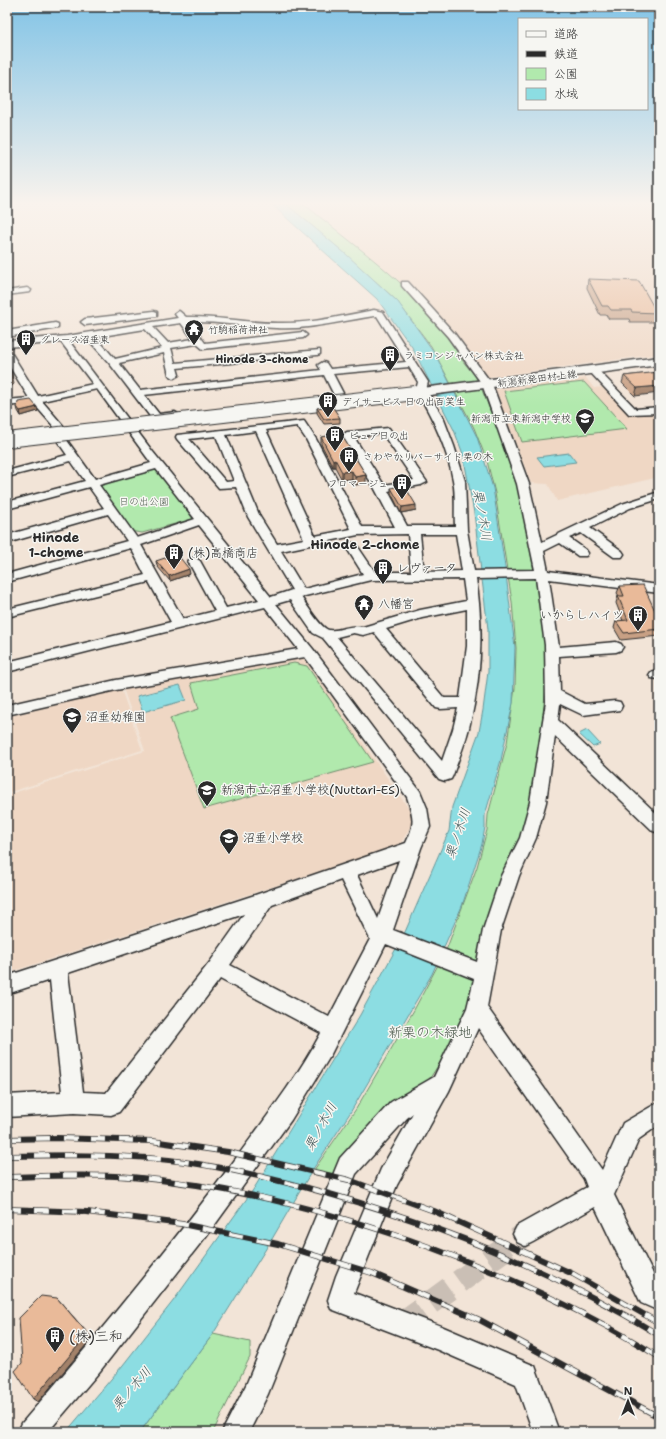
<svg xmlns="http://www.w3.org/2000/svg" width="666" height="1439" viewBox="0 0 666 1439" font-family="'Shantell Sans','Klee One',sans-serif">
<rect width="100%" height="100%" fill="#f2e4d7"/>
<filter id="ink" filterUnits="userSpaceOnUse"><feTurbulence type="fractalNoise" baseFrequency=".025" numOctaves="2"/><feDisplacementMap in="SourceGraphic" scale="8" xChannelSelector="R" yChannelSelector="G"/><feConvolveMatrix kernelMatrix="1 2 1 2 8 2 1 2 1" color-interpolation-filters="sRGB"/></filter>
<g filter="url(#ink)">
<path fill="#efd7c4" d="M303,204H659V354L488,377L410,293Z
M586,378L594,388L603,387L631,416L659,413V477L557,501L548,484L531,483L495,389Z
M296,657L306,660L415,818L400,845L7,973V795L145,751L123,688Z
M121,689L142,750L7,793V717Z"/>
<path fill="#b1e9ad" stroke="#6e8a6c" d="M286,204H304C345,238 389,269 425,307C440,323 450,342 462,360C470,371 479,377 482,390L519,481L545,638L547,665L545,694L534,804L471,1006L454,1041L428,1081L338,1175L314,1170L356,1109L414,1010L447,948L477,867L487,830L488,815L507,743L515,688L516,648L512,602L495,493L487,461L474,428L431,346L396,300L342,251Z
M584,382L627,429L522,442L504,391Z
M156,467L193,519L142,533L129,531L98,482Z
M294,663L307,666L373,762L204,809L170,718L199,709L191,683Z
M213,1334L250,1342V1357L213,1432H140Z"/>
<path fill="#8cdde2" stroke="#659699" d="M271,204H286L347,255L398,302L434,352L477,437L493,488L505,567L515,647L513,703L501,760L485,815V827L482,844L462,906L432,974L350,1113L313,1169L272,1239L213,1334L140,1432H66L123,1365L174,1300L253,1190L360,1015L405,932L449,831L452,807L479,732L483,710L488,672V629L474,513L463,454L454,430L412,347L377,299Z
M569,453L576,462L544,466L537,457Z
M180,685L186,700L143,712L137,696Z
M587,730L600,744L593,747L579,734Z"/>
<g fill="none" stroke-linecap="round" stroke-linejoin="round">
<path stroke="#cabfb5" stroke-width="24" stroke-dasharray="24 12" stroke-linecap="butt" d="M401,1324L525,1234"/>
<defs>
<path id="street" d="M402,282H408L454,333L492,384L529,484L542,542L622,504L659,492V499L630,508L590,528L622,551L624,554L622,557H614L581,533L569,538L586,550L588,553L586,556H578L560,543L544,551L548,571L659,585V593L549,579L559,647L616,642L621,644L623,647L621,650L616,652L559,656L560,691L585,704L615,701L620,702L622,706L620,710L583,715L560,704L558,720L659,816V833L653,831L555,736L546,802L536,838L519,876L501,930L487,1007L602,1170L623,1123L659,1102V1125L639,1139L614,1195L659,1286V1311L641,1303L595,1207L533,1242L525,1246L517,1242L513,1234L517,1226L587,1187L584,1179L478,1028L449,1091L397,1185L354,1293L441,1326L535,1366L559,1432H533L516,1384L438,1350L331,1309L328,1300L336,1276L381,1169L413,1113L407,1118L356,1174L268,1394L249,1432H222L246,1385L340,1158L391,1102L434,1077L467,1008L474,979L386,944L329,1058L291,1120L214,1226L100,1371L48,1432H18L22,1423C95,1338 167,1251 234,1161C264,1120 297,1078 321,1033L220,979L119,1112L111,1115L74,1113L7,1117V1095L62,1092L50,980L7,994V976L255,895L406,843C415,824 414,818 407,797L305,657L116,690L7,715V705L116,680L298,649L265,607L7,672V662L171,622L149,582L7,617V609L145,575L131,548L7,582V574L127,541L108,514L7,543V535L104,508L89,487L7,509V502L85,481L71,461L7,477V471L67,455L56,439V429L33,403L7,406V400L29,398L7,362V351L12,354L38,396L93,384L61,342L7,347V341L67,336L178,318L175,314L179,311L186,317C217,316 247,323 277,323C310,324 342,316 374,310L383,312L428,382L426,390L443,417L454,446L465,481L467,530L474,571L535,570L517,484L482,384L448,337L402,286ZM374,316H377L406,362L330,369L326,363L323,362L318,365L321,370L140,390L119,363L164,353L169,375L174,378L179,375L177,368L317,355L320,354V350L175,363L171,348L197,344L203,349L303,338L307,335L303,332L205,343L190,322C219,321 247,327 276,328C309,330 342,321 374,316ZM181,323L193,339L168,343L153,327ZM145,329L162,348L115,359L96,337ZM87,338L110,364L152,419C160,421 175,420 180,415L175,412L159,414L144,395L324,375L335,397L340,400L345,397L333,374L409,367L418,382L416,390C433,418 447,448 453,480C456,495 454,512 455,526H407L388,491L421,485L427,482L389,428L347,432L342,435L375,489L395,527H362L316,439L304,421L177,435L176,437L177,439L219,488L236,487L248,517L292,590L271,597L153,452L69,341ZM97,389L151,463L95,479L66,439V429L42,401ZM297,426L306,439L351,529L315,536L266,430ZM256,431L304,539L277,544L260,517L226,435ZM382,433L414,480L384,485L354,437ZM216,436L234,481L226,482L189,439ZM156,469L195,519L137,538L99,485ZM199,525L259,600L226,608L200,561L194,557L188,561L215,611L183,619L141,545ZM408,534L411,572H375L356,544L352,543L346,547L363,574L304,589L281,551L358,535ZM420,534H456L462,571L424,572ZM536,578L545,645L546,702L530,802L520,838L501,876L483,930L477,962L393,930L421,848L430,827L427,808L420,791L313,649L276,604L290,600L313,633L323,638L439,779L445,781L451,779L453,775C458,760 465,744 469,728C481,680 484,628 476,579ZM463,579L466,601L420,610L363,627C349,624 339,632 329,630C321,629 307,605 301,597L371,580ZM467,609V646L460,698H444L386,629L422,618ZM374,632L436,708L441,709L458,708L453,729L442,761L337,637L353,633L363,635ZM399,860L378,919L357,875ZM341,880L370,939L329,1017L230,965L272,905ZM244,914L210,962L106,1093L83,1092L68,973Z
M27,288L31,290L30,292L7,295V291Z
M154,311L157,312V316L85,325L81,322L85,319Z
M55,323L58,324V328L7,337V331Z
M594,368L597,369L636,409L659,407V413L629,414L591,373L589,371Z
M659,669V679L651,678L649,675L651,672Z"/>
<path id="primary" d="M659,357V365L415,397L410,396L408,393L410,390L415,389Z"/>
</defs>
<use href="#street" stroke="#2b2b2b" stroke-width="3"/>
<use href="#primary" stroke="#2b2b2b" stroke-width="3"/>
<use href="#street" fill="#f6f6f2" fill-rule="evenodd"/>
<use href="#primary" fill="#f6f6f2" fill-rule="evenodd"/>
<defs>
<path id="rail" d="M7,1139L57,1138L152,1141L228,1152L349,1180L434,1211L573,1274L659,1323
M7,1156C61,1155 115,1154 169,1160C215,1165 259,1176 304,1187C428,1220 549,1268 659,1335
M7,1177C48,1176 90,1174 131,1177C226,1185 320,1209 410,1240C497,1271 581,1308 659,1357
M7,1209L87,1212L182,1224L278,1244L372,1273L480,1320L659,1417"/>
</defs>
<use href="#rail" stroke="#2b2b2b" stroke-width="6"/>
<use href="#rail" stroke="#f6f6f2" stroke-width="4.5" stroke-dasharray="14" stroke-linecap="butt"/>
<defs>
<path id="primary-bridge" d="M7,440L415,393"/>
</defs>
<use href="#primary-bridge" stroke="#2b2b2b" stroke-width="16" stroke-linecap="butt"/>
<use href="#primary-bridge" stroke="#f6f6f2" stroke-width="14"/>
</g>
<path fill="#c8a084" stroke="#2b2b2b" d="M588,279L657,313L655,322H630L629,319H609L606,315H600L587,288Z
M659,372L635,396L622,383L624,376Z
M17,407L38,411L21,416L18,411Z
M317,408L340,418V423L324,424L317,413Z
M321,437L366,483L355,485L352,479L342,480L335,467H333L321,444Z
M391,488L416,510L401,513L391,493Z
M156,561L190,574L170,581L157,566Z
M620,586L658,617L659,616V636L621,640L614,628L616,621H623L616,603L618,596H619L617,593Z"/>
<path fill="#a3826b" stroke="#2b2b2b" d="M11,370L14,384L7,390V373Z
M659,386V393L635,396L637,388Z
M37,407L38,411L21,416L20,411Z
M335,459V467H333V460Z
M352,471V479L342,480V472Z
M366,475V483L355,485V477Z
M416,505V510L401,513L402,507Z
M189,569L190,574L170,581L169,576Z
M57,1298L92,1338L38,1402L33,1399Z"/>
<path fill="#e9ba99" stroke="#2b2b2b" d="M588,279L639,281L657,313L632,312L631,310H611L608,306H602Z
M7,370H11L7,373Z
M659,372V386L637,388L624,376Z
M31,400L37,407L20,411L17,407L18,402Z
M332,406L340,418L324,419L317,408Z
M341,434L366,475L355,477L352,471L342,472L335,459L333,460L321,437Z
M404,485L416,505L402,507L391,488Z
M177,554L189,569L169,576L156,561Z
M643,585L658,617L659,616V629L624,633L616,621L628,620L618,596H624L620,586Z
M41,1296L57,1298L88,1334L33,1399L15,1371L22,1363L19,1318Z"/>
</g>
<linearGradient id="sky" x2="0" y2="1"><stop stop-color="#83c4e6"/><stop offset="0.5" stop-color="#f9f3ed"/><stop offset="1" stop-color="#f9f3ed" stop-opacity="0"/></linearGradient>
<rect width="666" height="406" fill="url(#sky)"/>
<defs>
<symbol id="temple-pin" viewBox="-11 -11 22 30"><path d="M0 17L-7.5 6A9.5 9.5 0 1 1 7.5 6Z" fill="#2b2b2b" stroke="#f6f6f2"/><path d="M0-6L5-2H3V0L6.5 2.5H4V6H1.5V3h-3V6H-4V2.5H-6.5L-3 0V-2H-5Z" fill="#fff"/></symbol>
<symbol id="building-pin" viewBox="-11 -11 22 30"><path d="M0 17L-7.5 6A9.5 9.5 0 1 1 7.5 6Z" fill="#2b2b2b" stroke="#f6f6f2"/><path d="M-4-6H4V6H1V3H-1V6H-4ZM-2.5-4.3h1.7v1.8h-1.7ZM.8-4.3h1.7v1.8H.8ZM-2.5-1h1.7V.8h-1.7ZM.8-1h1.7V.8H.8Z" fill="#fff"/></symbol>
<symbol id="school-pin" viewBox="-11 -11 22 30"><path d="M0 17L-7.5 6A9.5 9.5 0 1 1 7.5 6Z" fill="#2b2b2b" stroke="#f6f6f2"/><path d="M0-5L7-2L0 1L-7-2ZM-4 1L0 2.5L4 1V4Q0 6-4 4Z" fill="#fff"/></symbol>
</defs>
<g fill-rule="evenodd">
<use href="#temple-pin" x="183" y="318" width="22" height="30"/>
<use href="#building-pin" x="15" y="328" width="22" height="30"/>
<use href="#building-pin" x="379" y="344" width="22" height="30"/>
<use href="#building-pin" x="317" y="390" width="22" height="30"/>
<use href="#school-pin" x="574" y="407" width="22" height="30"/>
<use href="#building-pin" x="324" y="424" width="22" height="30"/>
<use href="#building-pin" x="338" y="445" width="22" height="30"/>
<use href="#building-pin" x="391" y="472" width="22" height="30"/>
<use href="#building-pin" x="163" y="542" width="22" height="30"/>
<use href="#building-pin" x="372" y="557" width="22" height="30"/>
<use href="#temple-pin" x="353" y="593" width="22" height="30"/>
<use href="#building-pin" x="627" y="604" width="22" height="30"/>
<use href="#school-pin" x="61" y="706" width="22" height="30"/>
<use href="#school-pin" x="196" y="779" width="22" height="30"/>
<use href="#school-pin" x="218" y="827" width="22" height="30"/>
<use href="#building-pin" x="44" y="1325" width="22" height="30"/>
</g>
<g text-anchor="middle" stroke-width="3" stroke-linejoin="round" paint-order="stroke">
<g font-size="10" fill="#2b2b2b" stroke="#f6f6f2" text-anchor="start">
<text x="208" y="333">竹駒稲荷神社</text>
<text x="40" y="343">グレース沼垂東</text>
<text x="404" y="359">ラミコンジャパン株式会社</text>
<text x="342" y="405">デイサービス 日の出百笑生</text>
<text x="571" y="422" text-anchor="end">新潟市立東新潟中学校</text>
<text x="349" y="439">ピュア日の出</text>
<text x="363" y="460">さわやかリバーサイド栗の木</text>
<text x="388" y="487" text-anchor="end">フロマージュ</text>
</g>
<g font-size="10" fill="#2b2b2b" stroke="#f6f6f2">
<text transform="translate(537 378) rotate(-7)" y="4">新潟新発田村上線</text>
</g>
<g font-size="10" fill="#4c5a4c" stroke="#f6f6f2">
<text x="144" y="505">日の出公園</text>
</g>
<g font-size="11" font-weight="bold" fill="#2b2b2b" stroke="#f6f6f2">
<text x="262" y="363">Hinode 3-chome</text>
</g>
<g font-size="12" fill="#2b2b2b" stroke="#f6f6f2" text-anchor="start">
<text x="188" y="557">(株)高橋商店</text>
<text x="397" y="572">レヴァータ</text>
<text x="378" y="608">八幡宮</text>
<text x="624" y="619" text-anchor="end">いからしハイツ</text>
<text x="86" y="721">沼垂幼稚園</text>
<text x="221" y="794">新潟市立沼垂小学校(Nuttari-ES)</text>
<text x="243" y="842">沼垂小学校</text>
</g>
<g font-size="13" font-style="italic" fill="#435859" stroke="#f6f6f2">
<text transform="translate(483 515) rotate(80)" y="5">栗ノ木川</text>
<text transform="translate(457 833) rotate(-71)" y="5">栗ノ木川</text>
<text transform="translate(320 1126) rotate(-61)" y="5">栗ノ木川</text>
<text transform="translate(131 1388) rotate(-49)" y="5">栗ノ木川</text>
</g>
<g font-size="13" font-weight="bold" fill="#2b2b2b" stroke="#f6f6f2">
<text x="56" y="542">Hinode<tspan x="56" dy="15">1-chome</tspan></text>
<text x="365" y="549">Hinode 2-chome</text>
</g>
<g font-size="14" fill="#4c5a4c" stroke="#f6f6f2">
<text x="430" y="1037">新栗の木緑地</text>
</g>
<g font-size="14" fill="#2b2b2b" stroke="#f6f6f2" text-anchor="start">
<text x="69" y="1341">(株)三和</text>
</g>
</g>
<rect width="666" height="1439" fill="none" stroke="#f6f6f2" stroke-width="24"/>
<rect x="12" y="12" width="642" height="1415" fill="none" stroke="#2b2b2b" stroke-width="1.5" filter="url(#ink)"/>
<rect x="518" y="18" width="130" height="92" fill="#f6f6f2" stroke="#a5a5a2"/>
<rect x="526" y="31" width="20" height="6" fill="#f6f6f2" stroke="#a5a5a2"/>
<text x="554" y="38" font-size="12" fill="#2b2b2b">道路</text>
<rect x="526" y="51" width="20" height="6" fill="#2b2b2b" stroke="#a5a5a2"/>
<text x="554" y="58" font-size="12" fill="#2b2b2b">鉄道</text>
<rect x="526" y="68" width="20" height="12" fill="#b1e9ad" stroke="#a5a5a2"/>
<text x="554" y="78" font-size="12" fill="#2b2b2b">公園</text>
<rect x="526" y="88" width="20" height="12" fill="#8cdde2" stroke="#a5a5a2"/>
<text x="554" y="98" font-size="12" fill="#2b2b2b">水域</text>
<g transform="translate(628 1401)" stroke="#f6f6f2" stroke-width="3" paint-order="stroke">
<path d="M0-3L7 15L0 10L-7 15Z" fill="#2b2b2b"/>
<text y="-6" font-size="11" font-weight="bold" text-anchor="middle" fill="#2b2b2b">N</text>
</g>
</svg>
